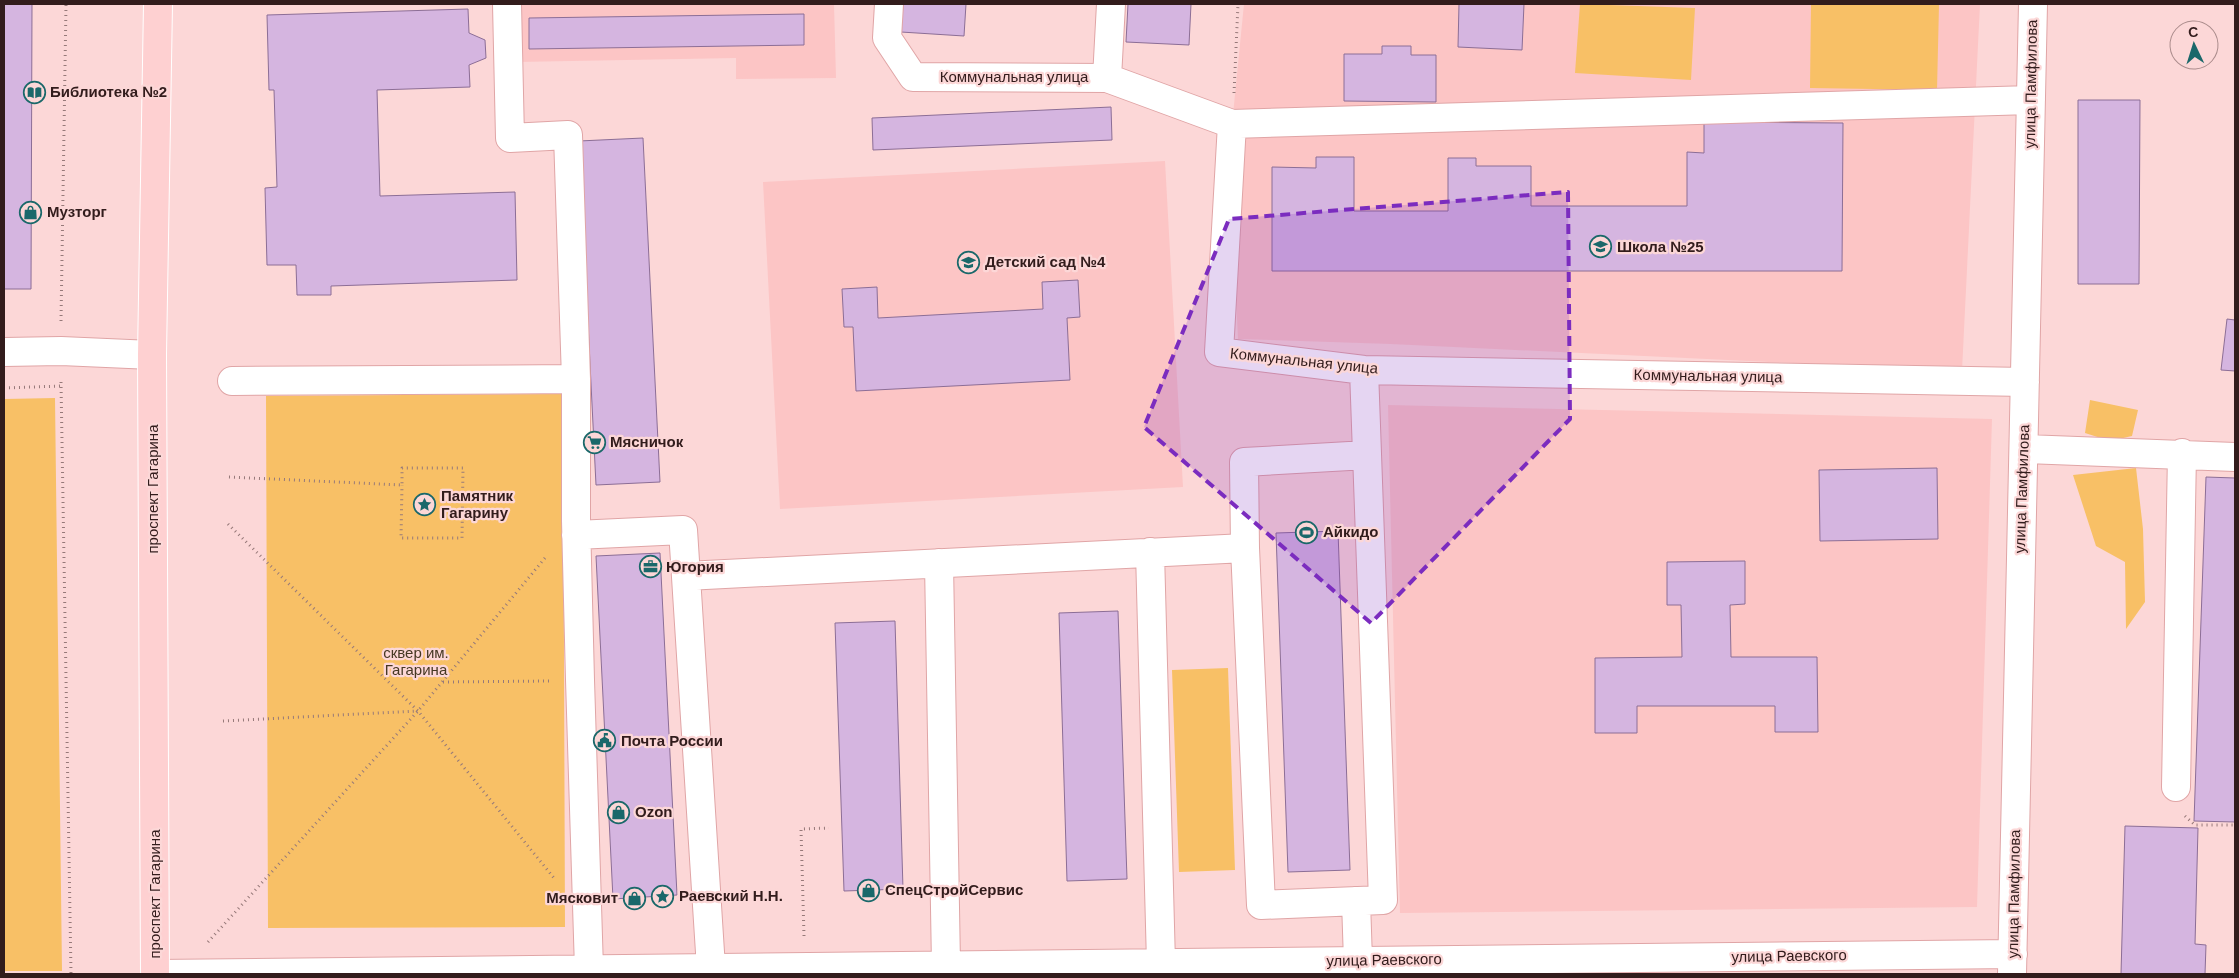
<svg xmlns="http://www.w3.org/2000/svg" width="2239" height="978" viewBox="0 0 2239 978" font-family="Arial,sans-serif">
<rect width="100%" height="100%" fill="#fcd7d7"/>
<path fill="#fcc5c5" d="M516,4H834L836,78L736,79V58L517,62Z
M1244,4H1980L1962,371L1391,344L1238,339L1229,155Z
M1165,161L1183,487L780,509L763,182Z
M1388,405L1992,419L1977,907L1400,913Z"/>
<path fill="#f8c066" d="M1580,4L1695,8L1691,80L1575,73Z
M1811,4L1939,5L1937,90L1810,88Z
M563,394L565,927L268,928L266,396Z
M55,398L62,971H4V399Z
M2090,400L2138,410L2132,436L2110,441L2085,433Z
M2136,468L2143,529L2145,602L2126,629L2125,562L2096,546L2073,475Z
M1228,668L1235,870L1179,872L1172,670Z"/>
<path fill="#d5b5e0" stroke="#8c6e96" d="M4,4H32L31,289H4Z
M903,4H966L964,36L901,32Z
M1128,4H1191L1189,45L1126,42Z
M1459,4H1524L1522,50L1458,47Z
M468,9L469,33L485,40L486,58L469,65L470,87L377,90L380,196L515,192L517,280L331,286V295H297L296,265H267L265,188L277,187L274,90H269L267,15Z
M804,14V45L529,49V18Z
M1382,46H1411V55H1436V102L1344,101V54H1382Z
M2078,100H2140L2139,284H2078Z
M1111,107L1112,140L873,150L872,118Z
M1704,122L1843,123L1842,271H1272V167L1316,168V157H1354V211H1448V158H1476V166H1531V206H1687V152L1704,153Z
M643,138L660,482L596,485L579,141Z
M1078,280L1080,317L1067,318L1070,380L856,391L853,327H844L842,289L877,287L878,318L1043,309L1042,282Z
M2227,319L2235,320V371L2221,370Z
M1937,468L1938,539L1820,541L1819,470Z
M2206,477L2235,478V822L2194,821Z
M1338,531L1350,870L1288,872L1276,533Z
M660,553L677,895L613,899L596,556Z
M1745,561V604L1730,605L1731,657H1817L1818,732H1775V706H1637V733H1595V658L1682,657L1681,605H1667V562Z
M1118,611L1127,879L1067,881L1059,613Z
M895,621L903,889L844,891L835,623Z
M2125,826L2198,828L2195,944L2206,945L2205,974H2121Z"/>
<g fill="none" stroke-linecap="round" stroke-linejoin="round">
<defs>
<path id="minor" d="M507,4L510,138L568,135L576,379V521L580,680L589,969
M889,4L887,38L913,77L1107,78L1232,124L2031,100
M1107,78L1111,4
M1232,124L1219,352L1364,370L2025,382
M4,352L61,351L152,355
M232,381L576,379
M2024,449L2235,457
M576,535L683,530L711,968
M1245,548L1244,462L1367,455
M1150,552L1161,963
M939,563L946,965
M686,576L1245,548L1261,905L1383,900L1364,370
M2176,787L2182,453
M1356,901L1358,961
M155,974L2013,954
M2012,974L2033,4"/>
<path id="major" d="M155,974L152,355L158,4"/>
</defs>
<use href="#minor" stroke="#e0a5a6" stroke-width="30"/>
<use href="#major" stroke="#fff" stroke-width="30"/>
<path stroke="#967979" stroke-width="3" stroke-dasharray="1 4" stroke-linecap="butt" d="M1234,93L1238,4
M61,321L66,4
M61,382L71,974
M4,388L61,386
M229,477L402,485V468H463L462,538H401L402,485
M228,524L418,711L554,878
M443,682L550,681
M223,721L418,711
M2185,816L2195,825H2235
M804,936L801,829L829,828
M208,942L418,711L545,558"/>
<use href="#minor" stroke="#fff" stroke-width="28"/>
<use href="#major" stroke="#fed0d1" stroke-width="28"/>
</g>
<path fill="#7b2cbf" fill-opacity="0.2" stroke="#7b2cbf" stroke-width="4" stroke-dasharray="10 6" stroke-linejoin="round" d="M1568,192L1570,419L1371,623L1144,427L1229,219Z"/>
<defs>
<symbol id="library-ring" viewBox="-11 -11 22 22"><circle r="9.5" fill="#fcd7d7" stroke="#1a686a" stroke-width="1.5"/><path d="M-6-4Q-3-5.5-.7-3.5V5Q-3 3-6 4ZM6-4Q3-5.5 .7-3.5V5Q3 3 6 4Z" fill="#1a686a"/></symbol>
<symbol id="shop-ring" viewBox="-11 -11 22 22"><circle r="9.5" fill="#fcd7d7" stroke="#1a686a" stroke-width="1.5"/><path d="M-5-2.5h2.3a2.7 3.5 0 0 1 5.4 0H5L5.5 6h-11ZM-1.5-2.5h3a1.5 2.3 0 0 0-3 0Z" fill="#1a686a"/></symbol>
<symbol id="school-ring" viewBox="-11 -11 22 22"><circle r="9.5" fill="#fcd7d7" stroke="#1a686a" stroke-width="1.5"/><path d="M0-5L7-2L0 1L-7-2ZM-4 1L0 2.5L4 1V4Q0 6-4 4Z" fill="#1a686a"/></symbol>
<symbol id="supermarket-ring" viewBox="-11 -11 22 22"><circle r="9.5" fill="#fcd7d7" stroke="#1a686a" stroke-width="1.5"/><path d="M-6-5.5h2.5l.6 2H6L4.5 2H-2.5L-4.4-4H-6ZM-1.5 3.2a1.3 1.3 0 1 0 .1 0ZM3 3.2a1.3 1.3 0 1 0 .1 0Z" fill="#1a686a"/></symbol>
<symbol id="sight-ring" viewBox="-11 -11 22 22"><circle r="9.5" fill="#fcd7d7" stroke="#1a686a" stroke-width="1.5"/><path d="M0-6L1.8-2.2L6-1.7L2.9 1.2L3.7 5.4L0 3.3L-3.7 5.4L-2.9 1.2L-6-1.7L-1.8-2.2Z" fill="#1a686a"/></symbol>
<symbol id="stadium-ring" viewBox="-11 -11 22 22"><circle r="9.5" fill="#fcd7d7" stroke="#1a686a" stroke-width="1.5"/><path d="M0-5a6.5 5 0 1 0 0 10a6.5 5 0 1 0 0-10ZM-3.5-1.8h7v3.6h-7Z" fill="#1a686a"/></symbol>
<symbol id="office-ring" viewBox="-11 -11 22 22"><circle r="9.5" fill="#fcd7d7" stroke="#1a686a" stroke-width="1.5"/><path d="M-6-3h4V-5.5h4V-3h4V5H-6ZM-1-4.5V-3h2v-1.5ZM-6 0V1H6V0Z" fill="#1a686a"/></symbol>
<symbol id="civic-ring" viewBox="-11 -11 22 22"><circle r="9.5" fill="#fcd7d7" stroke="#1a686a" stroke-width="1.5"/><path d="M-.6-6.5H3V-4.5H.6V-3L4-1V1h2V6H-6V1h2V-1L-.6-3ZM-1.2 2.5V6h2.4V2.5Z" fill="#1a686a"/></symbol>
</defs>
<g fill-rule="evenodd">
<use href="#library-ring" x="22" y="80" width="25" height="25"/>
<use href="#shop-ring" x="18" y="200" width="25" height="25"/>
<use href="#school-ring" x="1588" y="234" width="25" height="25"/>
<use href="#school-ring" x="956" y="250" width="25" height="25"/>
<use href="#supermarket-ring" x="582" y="430" width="25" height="25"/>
<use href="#sight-ring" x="412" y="492" width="25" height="25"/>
<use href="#stadium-ring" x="1294" y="520" width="25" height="25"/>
<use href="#office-ring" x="638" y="554" width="25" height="25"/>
<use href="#civic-ring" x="592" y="728" width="25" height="25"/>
<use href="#shop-ring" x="606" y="800" width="25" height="25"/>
<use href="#shop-ring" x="856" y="878" width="25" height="25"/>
<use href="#sight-ring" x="650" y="884" width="25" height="25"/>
<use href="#shop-ring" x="622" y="886" width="25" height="25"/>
</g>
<g text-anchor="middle" stroke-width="4.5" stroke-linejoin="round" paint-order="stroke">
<g font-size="15" fill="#321c1c" stroke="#fcd7d7">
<text x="1014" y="82">Коммунальная улица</text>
<text transform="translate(2031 84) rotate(-89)" y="5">улица Памфилова</text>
<text transform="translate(1304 361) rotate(6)" y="5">Коммунальная улица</text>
<text transform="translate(1708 376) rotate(1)" y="5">Коммунальная улица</text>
<text transform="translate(153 489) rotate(-90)" y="5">проспект Гагарина</text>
<text transform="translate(2022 489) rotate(-88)" y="5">улица Памфилова</text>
<text transform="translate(155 894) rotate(-90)" y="5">проспект Гагарина</text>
<text transform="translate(2014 894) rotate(-89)" y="5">улица Памфилова</text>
<text transform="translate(1789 956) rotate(-1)" y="5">улица Раевского</text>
<text transform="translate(1384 960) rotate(-1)" y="5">улица Раевского</text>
</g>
<g font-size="15" font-weight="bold" fill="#321c1c" stroke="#fcd7d7" text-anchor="start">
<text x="50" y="97">Библиотека №2</text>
<text x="47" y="217">Музторг</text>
<text x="1617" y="252">Школа №25</text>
<text x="985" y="267">Детский сад №4</text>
<text x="610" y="447">Мясничок</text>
<text x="441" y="501">Памятник<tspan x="441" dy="17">Гагарину</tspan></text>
<text x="1323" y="537">Айкидо</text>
<text x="666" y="572">Югория</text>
<text x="621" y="746">Почта России</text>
<text x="635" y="817">Ozon</text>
<text x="885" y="895">СпецСтройСервис</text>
<text x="679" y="901">Раевский Н.Н.</text>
<text x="618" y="903" text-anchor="end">Мясковит</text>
</g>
<g font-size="15" fill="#463823" stroke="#fcd7d7">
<text x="416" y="658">сквер им.<tspan x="416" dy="17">Гагарина</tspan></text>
</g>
</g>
<rect width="2239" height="978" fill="none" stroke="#321c1c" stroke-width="10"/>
<g transform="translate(2194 45) rotate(356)"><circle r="24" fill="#fcd7d7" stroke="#ab8c8c"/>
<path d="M0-4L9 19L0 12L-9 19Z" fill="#1a686a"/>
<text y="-8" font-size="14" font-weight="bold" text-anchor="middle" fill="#321c1c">С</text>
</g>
</svg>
